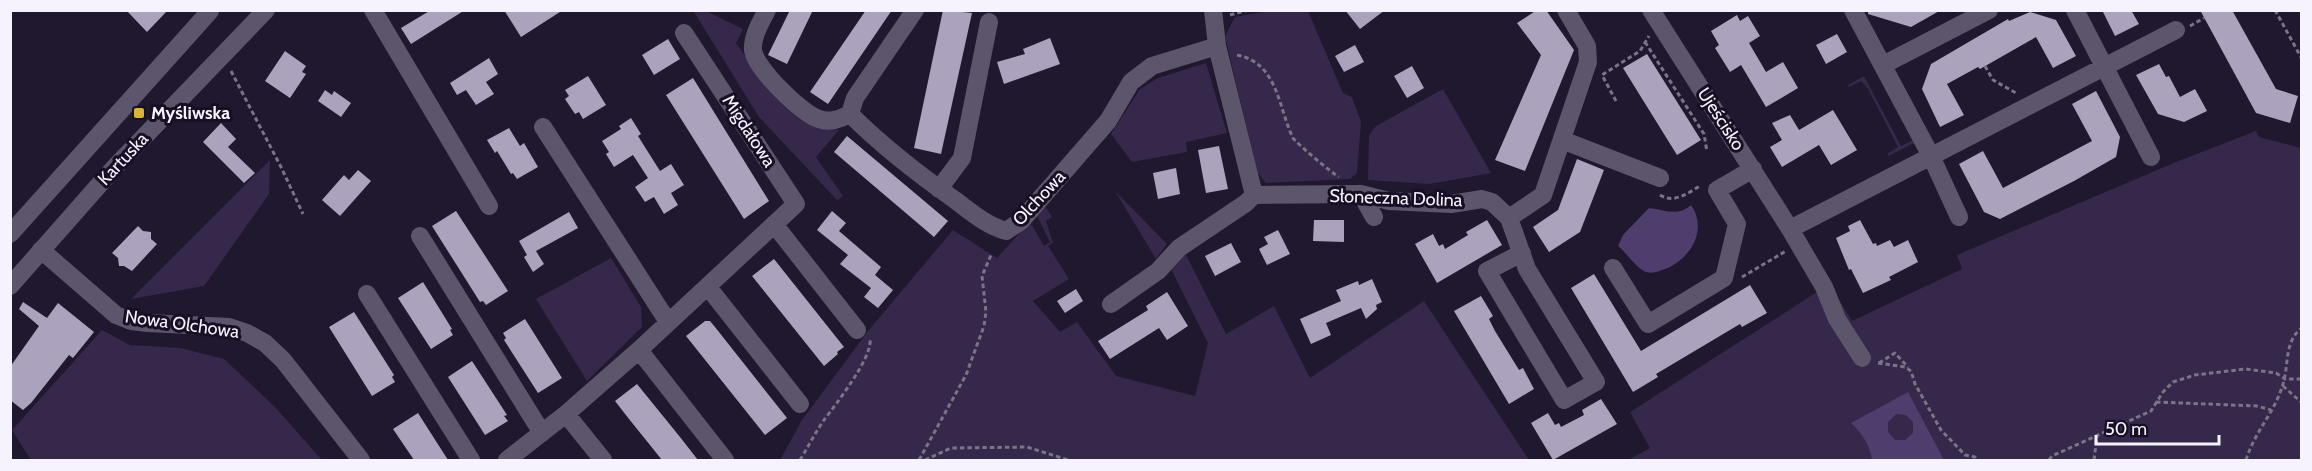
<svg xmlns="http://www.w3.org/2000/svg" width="2312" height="471" viewBox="0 0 2312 471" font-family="Cabin,sans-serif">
<rect width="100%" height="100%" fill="#20182e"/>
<path fill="#35284a" d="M697,11H706L743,29L736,43C753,67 783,114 811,125C820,129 830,129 839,130L816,157L843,196L837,200L759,117L694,12Z
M1268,11H1308L1343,93L1352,97L1361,122L1357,173L1350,179L1266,183L1257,172L1225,36L1235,17Z
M1206,63L1227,133L1186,142L1187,152L1132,162L1111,134L1140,89L1158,78Z
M1864,76L1901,146L1913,140L1914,143L1889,156L1887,154L1898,147L1868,89L1861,81L1849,87L1848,85Z
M1443,89L1491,173L1430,184L1368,180L1369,135L1376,126Z
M2256,131L2259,137L2301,148V460H1628L1650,448L1630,412L1820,290L1834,329L1859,367L1869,361L1835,305L1823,273L1852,321L1962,269L1957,255L2176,162Z
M270,160L269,194L204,286L131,299Z
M1115,191L1167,244L1156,259Z
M1045,206L1052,217L1046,221L1053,243L1048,246L1069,279L1033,301L1060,332L1077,322L1116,376L1195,396L1208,343L1169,265L1184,251L1226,334L1274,306L1310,378L1424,301L1529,460H780L802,420L868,331L953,230L997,258L1028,224L1032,225L1044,246L1050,242L1037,216Z
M611,258L641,307L642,327L587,381L536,299Z
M102,330L130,345L180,348L224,359L275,407L322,460H31L12,430Z"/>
<path fill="#4f3e6d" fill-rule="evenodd" d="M1691,205C1708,229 1691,259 1665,269C1659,271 1653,274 1646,272C1636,268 1627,253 1618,246L1623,235L1649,208C1665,210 1678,217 1691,205Z
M1908,392L1944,460H1872C1870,445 1862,433 1851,423ZM1896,414L1906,415L1913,422V433L1905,440H1895L1888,432V422Z"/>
<path fill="#aba2be" d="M126,10H168L147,32Z
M431,10H465L411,44L401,28Z
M504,10H563L521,37Z
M790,10H813L787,64L768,55Z
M866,10H892L828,104L810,92Z
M943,10L972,13L941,154L914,148Z
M1345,10H1385L1360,29Z
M1537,10H1546L1574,50L1525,171L1495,160L1541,55L1517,23Z
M1868,10H1941L1911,27L1868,14Z
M2102,10H2131L2139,24L2115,36Z
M2200,10H2232L2276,89L2298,96L2290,123L2256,113Z
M2030,12L2056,20L2076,56L2053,68L2036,37L1980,69L1978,67L1947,84L1964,115L1940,127L1922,89L1931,64L2008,19L2009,21Z
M1737,15L1740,21L1748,16L1760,36L1749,43L1766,72L1783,62L1798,88L1766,107L1741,65L1730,72L1715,48L1719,45L1711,31Z
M1837,34L1847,52L1826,64L1816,45Z
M1050,38L1060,64L1004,84L997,62L1025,54L1023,49Z
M668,39L680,59L654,75L642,55Z
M1355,45L1364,62L1344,72L1335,56Z
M285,51L306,66L302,72L306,74L290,98L265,81Z
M1647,54L1701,140L1677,155L1623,68Z
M489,58L498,74L486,82L494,94L476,105L466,90L457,95L450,83Z
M2159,64L2166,77L2169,76L2180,97L2195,89L2207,111L2184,122L2158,114L2136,75Z
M1412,66L1424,88L1407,98L1394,76Z
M588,76L606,105L583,119L579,112L575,114L565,99L569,96L565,90Z
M693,78L769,201L744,219L666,95Z
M325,90L332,95L334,91L351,103L341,117L318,101Z
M2096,91L2120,137L2116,157L2074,181L2000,219L1984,212L1959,164L1983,151L2003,188L2092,141L2072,104Z
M1833,110L1857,150L1831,165L1819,145L1782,167L1770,147L1782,140L1772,123L1790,115L1799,130Z
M631,118L641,134L638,136L660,171L671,164L684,185L671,193L678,205L664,214L654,197L645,202L635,187L648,178L633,155L614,167L606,154L609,152L602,141L621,129L619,126Z
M221,123L236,139L228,147L255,173L244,183L203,142Z
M509,128L520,146L524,143L538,167L517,179L513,173L511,174L497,151L495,153L487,140Z
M847,136L948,221L934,237L834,152Z
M1219,146L1228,189L1206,193L1198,150Z
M1577,159L1604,170L1580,232L1549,252L1533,227L1558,210Z
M1176,168L1180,194L1158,199L1153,173Z
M358,170L371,181L340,216L322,200L344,175L349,180Z
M456,211L508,291L486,305L483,301L480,302L432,226Z
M832,211L846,223L839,231L881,267L875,275L893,290L878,308L864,297L871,288L840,264L848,255L817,230Z
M569,212L578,228L536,251L544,264L533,272L524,257L527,255L519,241Z
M1314,220H1344V242L1313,241Z
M1487,220L1502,245L1437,283L1415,244L1433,234L1439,246L1443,244L1445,249L1468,235L1466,232Z
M1860,220L1873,244L1876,243L1877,246L1890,240L1894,247L1908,240L1918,262L1889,277L1891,280L1863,293L1851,269L1849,270L1836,238L1850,231L1848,226Z
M138,226L143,231L151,232V239L157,244L132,271L124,266H119L118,258L112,253Z
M1278,230L1290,254L1267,265L1259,249L1268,244L1264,237Z
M1231,243L1241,262L1215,276L1205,256Z
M774,259L844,347L837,352L838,354L824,366L752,276Z
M1594,274L1641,351L1750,285L1767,313L1742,327L1740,324L1656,374L1658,377L1633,392L1571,288Z
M1372,279L1382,302L1376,305L1377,309L1366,319L1361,308L1326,323L1331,335L1311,344L1300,319L1341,301L1336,290L1358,281L1359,285Z
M423,282L452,329L450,330L453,335L431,349L398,298Z
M1076,289L1083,301L1065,313L1057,301Z
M1167,292L1188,326L1167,340L1159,328L1110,359L1098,341L1148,310L1146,306Z
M1481,296L1493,316L1489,319L1495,331L1519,370L1523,368L1534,389L1509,404L1454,311Z
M23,302L47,318L58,303L94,332L73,358L69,355L31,403L23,410L10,400V367L39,326L19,309Z
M354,312L394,375L392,377L395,382L372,396L329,327Z
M525,319L562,378L538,393L504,340L506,338L503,333Z
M705,321H710L715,327L787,418L765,435L686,336Z
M472,361L507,415L504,416L508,421L485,435L448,377Z
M637,384L680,437L698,460H662L629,419L615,401Z
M1601,399L1617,424L1553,460L1531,423L1548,413L1555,425L1559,423L1561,427L1584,415L1582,410Z
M418,413L425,424L448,460H414L393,429Z"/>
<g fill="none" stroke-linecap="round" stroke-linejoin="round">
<path stroke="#7a7486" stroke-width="3" stroke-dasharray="4.5 3" stroke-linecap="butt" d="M2275,10L2302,59
M1230,15L1248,10
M2190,26L2204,18
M1645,42L1704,134L1707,152
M1237,55C1278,63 1278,107 1293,138C1295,142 1333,174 1339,177
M1985,66L1993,80L2016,93
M231,71L281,167L303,214
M1616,101L1602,75L1640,51L1649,36
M1660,195C1674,204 1688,193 1700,186
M1742,277L1786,251
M1878,363L1905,367L1911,371L1915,384L1941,430L1965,455L1975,457L1978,460
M1879,363L1895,353L1908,367
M2283,386L2302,403
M2156,402L2257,406L2271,410
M800,460C808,447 815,433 824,420C836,404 873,357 870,339
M919,460L966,375L984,326L986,312L982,276L991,255
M925,460L951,448L1027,447L1068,460
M2049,460L2052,456L2151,411L2163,392L2173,382L2195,375L2246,369L2276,373L2285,379H2302
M2094,460L2097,436
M2246,460C2255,431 2275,412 2283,384C2289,365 2284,341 2302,328"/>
<path stroke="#5c556b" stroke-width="18" d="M373,10L489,206
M767,10C761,22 752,36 753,50C755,68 802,114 819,119C830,123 840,119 850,114L855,98L915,10
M1213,10L1217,46L1254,195L1361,194L1389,201L1451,204L1482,199L1492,202L1509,218L1543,195L1588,62L1587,46L1566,10
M1651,10L1790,229L1824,287L1837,319L1862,358
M1853,10L1931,156L1959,217
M2075,10L2151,157
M1883,65L1989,10
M850,114C882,146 918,174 955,200C971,212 986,225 1006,231L1021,221L1108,121L1131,82L1152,66L1217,46
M543,127L668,322
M1562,140L1660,178
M939,189L962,158L989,22
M1361,194L1374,217
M1509,218L1527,269L1596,382L1564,400L1487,271L1522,253
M774,224L857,330
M1790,229L2176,30
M10,234L210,11
M420,236L542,433
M41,250L116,315L131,321L148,323L229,327L247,333L265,343L283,360L361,460
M1613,268L1648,324L1724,278L1737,224L1717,190L1753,169
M10,286L114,168L266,10
M708,287L800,404
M367,294L471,460
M1111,304L1158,271L1179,248L1246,203L1254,195
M639,350L725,460
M566,414L603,460
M507,460L566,414L639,350L796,204L684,33"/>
</g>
<rect fill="#dbb233" stroke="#170f24" stroke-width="2" x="133" y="107" width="12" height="12" rx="3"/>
<g text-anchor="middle" stroke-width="6" stroke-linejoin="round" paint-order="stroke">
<g font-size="18" font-weight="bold" fill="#f6f2fe" stroke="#170f24" text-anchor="start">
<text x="151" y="119">Myśliwska</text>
</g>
<g font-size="18" fill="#f6f2fe" stroke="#170f24">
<text transform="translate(1721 119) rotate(57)" y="6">Ujeścisko</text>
<text transform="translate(749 131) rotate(57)" y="6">Migdałowa</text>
<text transform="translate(123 159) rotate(-47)" y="6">Kartuska</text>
<text transform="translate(1039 198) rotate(-47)" y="6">Olchowa</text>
<text transform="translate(1396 198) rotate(2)" y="6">Słoneczna Dolina</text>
<text transform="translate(182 324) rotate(8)" y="6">Nowa Olchowa</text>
</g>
</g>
<rect width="2312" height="471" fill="none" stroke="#f6f2fe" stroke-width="24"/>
<path d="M2096 435v9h123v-9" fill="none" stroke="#f6f2fe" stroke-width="3"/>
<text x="2105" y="435" font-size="18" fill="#f6f2fe" stroke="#170f24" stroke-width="4.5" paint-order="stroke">50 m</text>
</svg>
